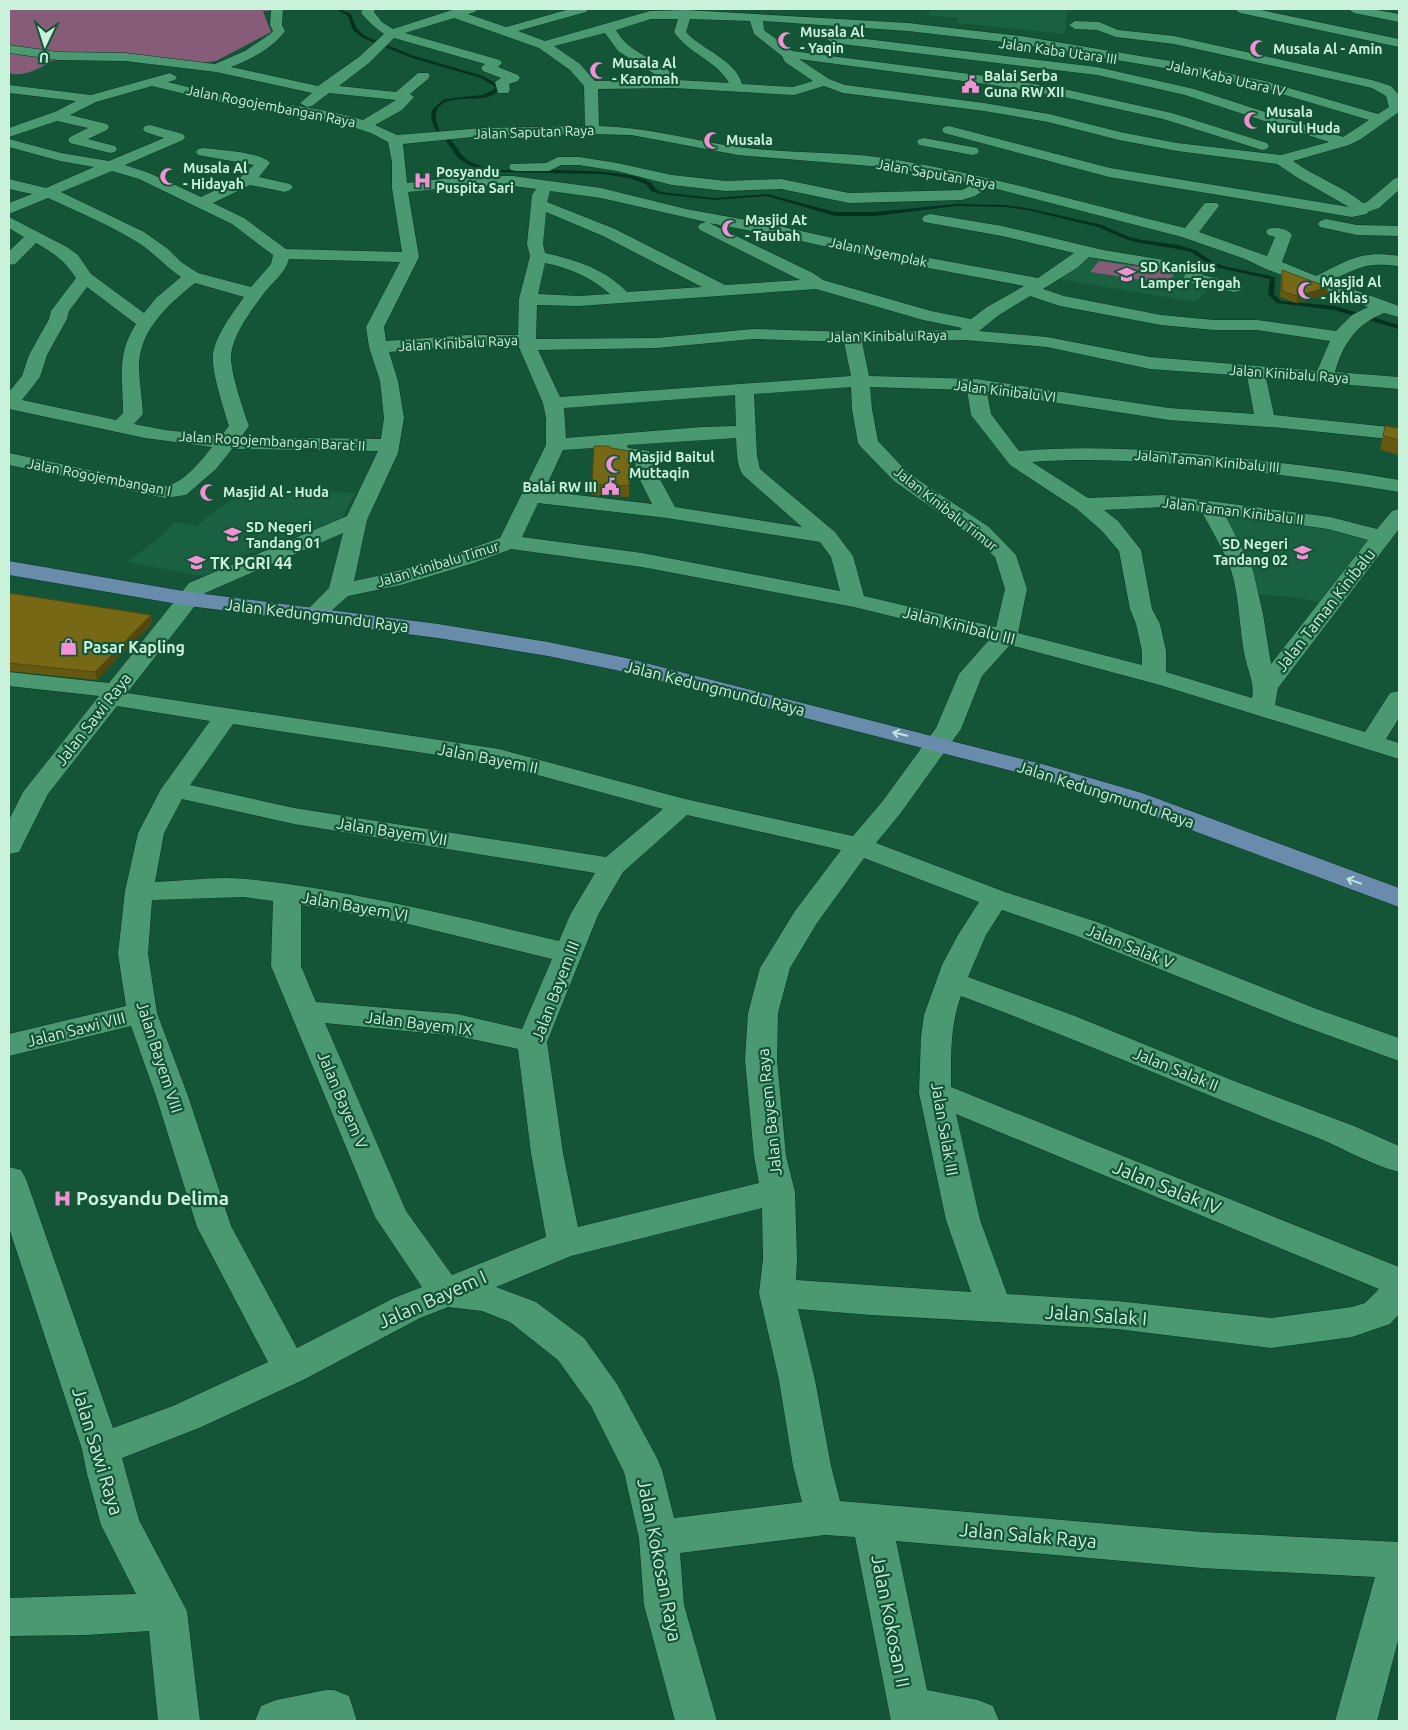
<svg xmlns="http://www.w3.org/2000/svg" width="1408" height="1730" viewBox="0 0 1408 1730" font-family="Ubuntu,sans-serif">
<rect width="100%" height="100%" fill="#145437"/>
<path fill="#196141" d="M933,9H1067L1065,34L957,23L959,18L926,15Z
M1086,254L1191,271L1213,284L1196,302L1058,279Z
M265,490L355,493L342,518L310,532L242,556L208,577L127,562L159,538L175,522L197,526L217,509L247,491Z
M1218,511L1311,524L1370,541L1322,603L1292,597L1253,594Z"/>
<path fill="#865c78" d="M9,9H315L263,11L271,32L216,61L192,64L75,55L48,62V64C35,70 23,77 9,73Z
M1099,261L1175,272L1168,284L1090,272Z"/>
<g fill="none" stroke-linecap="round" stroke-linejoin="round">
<path fill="#05321f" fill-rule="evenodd" d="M336,9H340L351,14L357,29L365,36L414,56L483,76L500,86C493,109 448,89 437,110C434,116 437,127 441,132C443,135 447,137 450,139C459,149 460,157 473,163C492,173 513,169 533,170C565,170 597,170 628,175C634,176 645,179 650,182C655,186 654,189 661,192L714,198L767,194L835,212H875L956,204L1005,205L1027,208L1102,225L1129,237L1142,240L1178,245L1195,250L1213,262L1223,266L1275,277L1274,294L1281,301L1335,306L1399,325V329L1334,310L1277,303L1268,294L1270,279L1219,268L1209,264L1191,252L1178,249L1140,243L1125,239L1098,227L1027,210L1005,207L956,206L875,216H835L767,196L714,200L660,194L651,191L646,184L629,178L602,174L496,172L471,166L458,158L446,141L437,133L431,118L432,110L444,99L482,95L493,90L496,87L481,78L412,58L363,38L353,30L348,16Z"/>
<defs>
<path id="minor" d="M271,9H283L282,25L285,31C272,49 251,59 231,67L318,86L359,57L384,34C375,28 368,21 361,13L363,9H375L374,12L382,22L393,29L452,10L477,9L475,12L468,14L506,27L570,9H588L586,12L518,31L545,41L650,11L686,10L908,23L1021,36L1170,61L1265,81L1378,114L1389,107L1386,96L1372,88L1174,44L1116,37L1097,30L1075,29L1069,25L1075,21L1099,22L1118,30L1174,36L1372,80L1391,86L1399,95V112L1361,139L1349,145L1293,161C1315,177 1342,186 1363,203L1367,202L1394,179L1399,177V190L1379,208L1368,212L1367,214L1352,217L1109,177L944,133L942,130L944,127L949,126L1110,168L1349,207L1298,178L1277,164L1177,151L1119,140L1048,122L984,111L843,93L824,86L794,95L674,88L598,89L599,126C646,127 691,140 738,147C790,154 844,151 897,160C994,176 1089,205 1185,228L1205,203H1217L1219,206L1199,232L1267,256L1275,237L1268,235L1266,232L1268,229C1276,227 1287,228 1292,235L1282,262L1316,276C1349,260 1361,250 1399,256V266C1366,262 1360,267 1330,281L1399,306V317L1384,313C1356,324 1343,344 1335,372L1399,377V389L1266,378L1274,415L1399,428V440L1283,428L1169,420L987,392L991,414L1019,451C1091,445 1161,450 1233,458C1288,463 1344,470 1399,480V492C1341,482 1284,475 1225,469C1161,462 1096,457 1032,462L1088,498L1163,495L1330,517L1377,529L1392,511L1399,509V529L1278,688L1275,705L1365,732L1390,693L1399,691V718L1386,739L1399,743V759L1160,685L1010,645L982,676L961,729L900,814L876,843L1005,892L1097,922L1314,1008L1399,1038V1061L1292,1022L1077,936L1002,910L986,935L968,977L1075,1016L1234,1081L1354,1126L1399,1146V1172C1367,1164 1337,1144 1305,1133C1190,1089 1077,1039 961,996C950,1026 951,1055 951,1087L1399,1267V1314L1390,1324L1352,1337L1271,1348L1117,1329L871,1315L798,1309L815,1380L831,1466L840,1501L1202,1532L1399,1542V1637L1377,1721H1335L1375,1577L1202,1568L896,1541L927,1690L978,1700L993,1706L999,1721H891L855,1537L825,1535L680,1553L684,1605L717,1721H675L644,1605L639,1538L624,1472L591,1406L558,1360L510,1322L482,1311L448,1307L420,1318L303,1380L199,1428L122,1458L139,1520L187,1611L200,1721H158L149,1631L86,1635L9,1636V1598L136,1594L101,1525L87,1474L82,1449L9,1228V1167L21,1170L26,1179L113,1428L173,1406L268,1362L197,1227L156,1096L131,1026L9,1056V1034L126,1006L118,954L125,891L138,833L161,789L210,721L117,706L48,794L19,852L9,854V820L23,792L99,696L9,686V672L109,683L189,583L347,516L378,451L232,449L216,469L186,495L165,498L9,465V453L165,486C183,484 201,461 212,447L145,438L9,409V392L22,376L29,355L49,319L51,311L76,278C65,261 54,253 36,243L15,264L9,265V251L24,237L9,228V217L67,247L78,255L91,274L144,313L156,298L181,277C164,266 151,249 132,239C106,223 76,211 48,198L9,214V203L32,194L9,189V179L46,188L94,167L60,161L9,147V139L61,153L109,161L164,138L145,132L143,129L145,126L150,125L183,134L185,137L183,140L125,165L149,173L201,197L237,180L254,165L198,155L196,152L198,149L203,148C218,150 262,152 270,163L259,177L290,184L293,187L290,190L285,192L250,185L213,203L244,218L286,249L402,252L392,188V162L388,142L371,133L334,121L231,105L152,86L96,102L70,115L107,124L109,127L107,130L88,139L115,146L117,149L115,152L110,153L70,143L68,140L70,137L88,128L57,121L9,137V128L57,111L76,101L9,93V85L91,95L170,73L177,77L175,80L168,82C189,87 210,93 231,97C275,104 320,107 363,120L396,100L329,93L312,106L307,107L300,103L312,93L216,72L125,61L58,60L9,53V45L58,52L125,53L215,64L245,51L270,34L273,31L270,25ZM454,18L539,48L570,70L584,86L585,126L483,128L397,135L375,125L402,110L414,97L410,94L428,79L430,76L428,73H418L396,92L339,86L369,63L394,38L485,64L481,68L483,71L501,78L495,82L498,93H508L510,90L509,84L518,81L520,78L518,75L498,67L502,63L500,60L405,33ZM651,19H678L674,32C689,54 717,61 729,83L678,80C661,58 630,56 616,30ZM690,19L750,21L754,34L782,56L785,62L813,81L793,87L742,84C736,60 702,50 686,32ZM763,21L908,31L1021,44L1170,69L1262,88L1369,120L1343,137L1194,89L1097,67L833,35L827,39L833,43L1097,75L1185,95L1329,142L1281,155L1177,143L1120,132L1049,114L984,103L845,85L829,79L799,59L993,85L1064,97L1163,119L1262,150L1267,149L1269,146L1267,143L1172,113L1064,89L993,77L792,51L764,30ZM605,33L618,51L664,80L595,81L580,64L554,46ZM592,134L631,135L738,155L895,168L974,184L962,190L849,193L781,179L726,181L672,175L617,163L579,157H558L546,163L511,164L509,167L511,170L516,171H549L561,165H579L617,171L672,185L726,191L781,189L849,203L962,200L975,196L989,187L1182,237L1245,259L1266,269L1368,307L1352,315L1336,331L1257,320H1214L1161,315L1064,296L1043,289L1077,268L1089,257L1185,273L1184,278L1186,282L1234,292L1240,291L1243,287L1240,283L1202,275L1203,270L1201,266L1195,265L1103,250L1002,226L930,214L924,216L922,219L924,222L1002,236L1074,253L1038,278L891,251L774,225L686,209L601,188L513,176H467L407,183L403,144L483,136ZM112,171L139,179L232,224L273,255L271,264L251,287L198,273L181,262L168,249L144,232L61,192ZM467,186H513L536,189L532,195L527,244L530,256L519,299L518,335H468L386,341L384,327L419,257L408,192ZM550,191L601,198L706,222L700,224L698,227L700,230L800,280L725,285L615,229L547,202ZM546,212L603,236L702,287L627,292C605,269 576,260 545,253L543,244ZM709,223L774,235L891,261L1024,286L987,307L971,319L931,311L823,280L813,273ZM289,259L400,262L366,327L369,347L380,381L384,418L381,439L241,437L249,426C243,409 230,371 231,355C233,335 250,312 262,296C270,284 285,274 289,259ZM545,263C569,268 591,277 610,294L579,296L538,294ZM195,283L244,297C233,313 216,334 213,354C211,371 224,409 229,426L221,436L165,430L134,424L143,414C142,397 139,380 139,364C141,328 169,304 195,283ZM87,287L136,324C116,355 123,378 123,413L116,420L22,400L40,377L47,355L67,319L69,311ZM816,289L923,320L962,328L960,330L852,332L753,329L657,338L536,339L537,305L579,306ZM1030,296L1060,306L1161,325L1214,330H1257L1330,341L1317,371L1150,357L1047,337L979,331L999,315ZM753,339L844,342L851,376L560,397L538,350L657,348ZM965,340L1047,347L1150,369L1247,376L1254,414L1169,408L976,379L869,376L862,342ZM468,345H518L543,403L546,418V445L500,538C452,556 404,571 354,581L367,520L398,453L404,418L398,381L389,352ZM851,387L852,409L858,443L861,447L894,481L973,537L995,557L1005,589L996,627L864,596L853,556L835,532L760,469L757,456L754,394ZM870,387L967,390L971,415L1010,465L1077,509L1102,531L1119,551L1130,609L1136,624L1142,651V665L1018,633L1027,589L1016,555L989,527L908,473L878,441L872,409ZM735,395L736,426L702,427L566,438L564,408ZM736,438C737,450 736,465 743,475L802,527L675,507L656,472L655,460L649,451L628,448L627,445ZM607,447L612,457L635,460L636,472L652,504L544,491L563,450ZM538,503L667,518L820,542L831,557L840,591L642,553L522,537ZM1163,507L1202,512C1212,531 1224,550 1231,570C1240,599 1239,628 1245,657C1248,672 1255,683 1252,698L1166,672V651L1160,624L1152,609L1141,550L1118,521L1104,510ZM1225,515L1328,529L1368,540L1271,664L1263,614L1253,570ZM343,533L329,588L303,614L306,619L314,621L322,619L348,596L401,585L474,563L511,549L642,567L854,607L989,640L959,674L936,728L882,802L853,836L685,799L499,749L127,693L205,593ZM233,724L497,764L663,809L606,857L294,808L190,785ZM182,799L294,824L595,873L570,915L559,941C456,917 352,890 246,879C216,876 185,881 155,882L164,833ZM687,815L841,850L795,911L760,968L748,1013L745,1060L754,1156L759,1183L578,1227L563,1153L547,1042L598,915L623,872ZM864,858L979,902L958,935L942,965L924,1015L921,1037L919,1093L946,1220L971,1292L796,1280L797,1259L795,1192L786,1156L777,1060L778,1013L790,968L817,923ZM244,897L273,901L271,966L375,1217L422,1287L394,1298L297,1348L231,1226L188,1096L157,1013L148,954L152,900ZM301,905L404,923L552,959L522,1029L457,1014L316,1002L301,966ZM325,1023L457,1036L518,1049L531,1153L546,1237L452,1275L406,1211ZM956,1114L1379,1289L1365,1303L1352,1307L1271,1318L1117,1301L1007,1294L980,1220ZM762,1208L763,1259L759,1293L779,1380L793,1466L802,1502L674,1518L662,1470L657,1458L617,1384L584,1338L536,1302L496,1287L571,1256Z
M1234,9H1256L1399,39V47L1240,13Z
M1348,9H1371L1399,14V22L1354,13Z
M924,138L972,147L977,148L979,151L977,154L972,155L919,145L917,142L919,139Z
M1326,219L1357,225L1399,226V236L1357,235L1320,227L1318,224L1320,221Z
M326,1690H334L349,1696L357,1721H255L261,1706L276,1700Z"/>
<path id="major" d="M9,561L189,592L438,624L548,642L626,658L1042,764L1142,793L1399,888V907L1124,805L1024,774L625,672L548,656L438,638L189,606L9,575Z"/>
</defs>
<use href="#minor" stroke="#0a3622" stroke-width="1"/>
<use href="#major" stroke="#0a3622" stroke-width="1"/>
<use href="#minor" fill="#4a9971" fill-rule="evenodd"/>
<use href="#major" fill="#698cad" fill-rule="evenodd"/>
</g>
<path fill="#655911" d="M1282,270L1327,294L1296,303L1280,297L1281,276Z
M1385,426L1399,428V455L1380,450Z
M611,448L630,461L629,497L592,495V484Z
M9,593L151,615L152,623L97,680L9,671Z"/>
<path fill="#53490e" d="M1328,287L1327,294L1296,303L1297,296Z
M151,615L152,623L97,680L95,672Z"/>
<path fill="#766814" stroke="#53490e" d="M1282,270L1328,287L1297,296L1282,291Z
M1385,426L1399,428V440L1383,436Z
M594,446H609L611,448L630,451L629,486L592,484Z
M9,593L151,615L95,672L9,663Z"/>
<defs><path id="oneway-shaft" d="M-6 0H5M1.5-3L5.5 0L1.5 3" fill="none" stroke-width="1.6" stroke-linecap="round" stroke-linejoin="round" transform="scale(1.25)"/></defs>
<g stroke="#c0e7d6">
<use href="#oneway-shaft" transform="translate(900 734) rotate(-166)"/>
<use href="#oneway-shaft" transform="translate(1354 881) rotate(-160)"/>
</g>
<defs>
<symbol id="mosque-bare" viewBox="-9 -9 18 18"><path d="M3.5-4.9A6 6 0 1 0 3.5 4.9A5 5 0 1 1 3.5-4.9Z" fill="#f391d5" stroke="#145437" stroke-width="2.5" paint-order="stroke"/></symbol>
<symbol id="civic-bare" viewBox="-9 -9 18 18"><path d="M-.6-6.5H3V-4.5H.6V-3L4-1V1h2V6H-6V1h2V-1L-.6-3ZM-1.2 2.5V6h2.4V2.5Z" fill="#f391d5" stroke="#145437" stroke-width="2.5" paint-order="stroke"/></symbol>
<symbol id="hospital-bare" viewBox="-9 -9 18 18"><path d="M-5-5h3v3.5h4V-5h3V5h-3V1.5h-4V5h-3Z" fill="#f391d5" stroke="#145437" stroke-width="2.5" paint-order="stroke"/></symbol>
<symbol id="school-bare" viewBox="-9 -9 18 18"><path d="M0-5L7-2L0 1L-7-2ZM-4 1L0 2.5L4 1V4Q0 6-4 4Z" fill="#f391d5" stroke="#145437" stroke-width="2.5" paint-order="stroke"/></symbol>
<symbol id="shop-bare" viewBox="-9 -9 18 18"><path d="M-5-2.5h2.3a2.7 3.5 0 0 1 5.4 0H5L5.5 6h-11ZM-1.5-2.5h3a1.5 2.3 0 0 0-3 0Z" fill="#f391d5" stroke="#145437" stroke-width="2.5" paint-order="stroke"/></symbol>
</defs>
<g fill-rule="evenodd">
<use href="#mosque-bare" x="774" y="28" width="25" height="25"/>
<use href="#mosque-bare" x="1246" y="36" width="25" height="25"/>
<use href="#mosque-bare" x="586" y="58" width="25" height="25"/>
<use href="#civic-bare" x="958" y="72" width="25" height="25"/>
<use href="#mosque-bare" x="1240" y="108" width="25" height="25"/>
<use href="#mosque-bare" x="700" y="128" width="25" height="25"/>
<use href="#mosque-bare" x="156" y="164" width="25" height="25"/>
<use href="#hospital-bare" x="410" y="168" width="25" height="25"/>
<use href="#mosque-bare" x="718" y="216" width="25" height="25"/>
<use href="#school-bare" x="1114" y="262" width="25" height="25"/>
<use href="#mosque-bare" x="1294" y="278" width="25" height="25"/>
<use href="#mosque-bare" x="602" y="452" width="25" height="25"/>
<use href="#civic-bare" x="598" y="474" width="25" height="25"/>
<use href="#mosque-bare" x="196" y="480" width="25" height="25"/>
<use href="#school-bare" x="220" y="522" width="25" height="25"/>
<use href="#school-bare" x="1290" y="540" width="25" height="25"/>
<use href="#school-bare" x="184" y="550" width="25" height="25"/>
<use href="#shop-bare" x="56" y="634" width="25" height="25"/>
<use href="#hospital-bare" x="50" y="1186" width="25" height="25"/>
</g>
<g text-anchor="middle" stroke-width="4.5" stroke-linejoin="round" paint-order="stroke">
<g font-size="14" font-weight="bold" fill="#caf1da" stroke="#145437" text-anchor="start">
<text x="800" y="37">Musala Al<tspan x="800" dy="16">- Yaqin</tspan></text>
<text x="1273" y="54">Musala Al - Amin</text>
<text x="612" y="68">Musala Al<tspan x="612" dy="16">- Karomah</tspan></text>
<text x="984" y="81">Balai Serba<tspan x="984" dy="16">Guna RW XII</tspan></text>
<text x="1266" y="117">Musala<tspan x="1266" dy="16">Nurul Huda</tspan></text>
<text x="726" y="145">Musala</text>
<text x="183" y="173">Musala Al<tspan x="183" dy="16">- Hidayah</tspan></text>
<text x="436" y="177">Posyandu<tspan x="436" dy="16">Puspita Sari</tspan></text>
<text x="745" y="225">Masjid At<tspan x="745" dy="16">- Taubah</tspan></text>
<text x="1140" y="272">SD Kanisius<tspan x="1140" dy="16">Lamper Tengah</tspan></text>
<text x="1321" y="287">Masjid Al<tspan x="1321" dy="16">- Ikhlas</tspan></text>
<text x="629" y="462">Masjid Baitul<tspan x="629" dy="16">Muttaqin</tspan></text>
<text x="597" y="492" text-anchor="end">Balai RW III</text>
<text x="223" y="497">Masjid Al - Huda</text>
<text x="246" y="532">SD Negeri<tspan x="246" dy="16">Tandang 01</tspan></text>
<text x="1288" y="549" text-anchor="end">SD Negeri<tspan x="1288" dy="16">Tandang 02</tspan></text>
</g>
<g font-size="14" fill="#caf1da" stroke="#145437">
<text transform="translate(1058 51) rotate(8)" y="5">Jalan Kaba Utara III</text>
<text transform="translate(1226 78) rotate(13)" y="5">Jalan Kaba Utara IV</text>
<text transform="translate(271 106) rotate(11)" y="5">Jalan Rogojembangan Raya</text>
<text transform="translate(534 132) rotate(-2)" y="5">Jalan Saputan Raya</text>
<text transform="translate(936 174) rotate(10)" y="5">Jalan Saputan Raya</text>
<text transform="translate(878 252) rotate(12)" y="5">Jalan Ngemplak</text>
<text transform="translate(887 336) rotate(-1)" y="5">Jalan Kinibalu Raya</text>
<text transform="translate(458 343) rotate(-3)" y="5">Jalan Kinibalu Raya</text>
<text transform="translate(1289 374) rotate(4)" y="5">Jalan Kinibalu Raya</text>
<text transform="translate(1005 391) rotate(7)" y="5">Jalan Kinibalu VI</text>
<text transform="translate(272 441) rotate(3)" y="5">Jalan Rogojembangan Barat II</text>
<text transform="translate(1207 461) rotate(5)" y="5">Jalan Taman Kinibalu III</text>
<text transform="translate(99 477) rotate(11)" y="5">Jalan Rogojembangan I</text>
<text transform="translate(946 509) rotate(38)" y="5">Jalan Kinibalu Timur</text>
<text transform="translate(1233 511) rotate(7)" y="5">Jalan Taman Kinibalu II</text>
<text transform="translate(438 564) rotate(-17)" y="5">Jalan Kinibalu Timur</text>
</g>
<g font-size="16" font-weight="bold" fill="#caf1da" stroke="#145437" text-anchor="start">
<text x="210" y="569">TK PGRI 44</text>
<text x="83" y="653">Pasar Kapling</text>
</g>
<g font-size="16" fill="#caf1da" stroke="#145437">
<text transform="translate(1325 610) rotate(-52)" y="6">Jalan Taman Kinibalu</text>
<text transform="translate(317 615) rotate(7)" y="6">Jalan Kedungmundu Raya</text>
<text transform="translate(959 625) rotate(14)" y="6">Jalan Kinibalu III</text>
<text transform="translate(715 688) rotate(14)" y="6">Jalan Kedungmundu Raya</text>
<text transform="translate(93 719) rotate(-52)" y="6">Jalan Sawi Raya</text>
<text transform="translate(488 758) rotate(11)" y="6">Jalan Bayem II</text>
<text transform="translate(1106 794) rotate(18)" y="6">Jalan Kedungmundu Raya</text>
<text transform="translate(392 831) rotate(9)" y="6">Jalan Bayem VII</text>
<text transform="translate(355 906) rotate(10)" y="6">Jalan Bayem VI</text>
<text transform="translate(1130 946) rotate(22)" y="6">Jalan Salak V</text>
<text transform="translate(555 991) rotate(-69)" y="6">Jalan Bayem III</text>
<text transform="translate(419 1023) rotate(7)" y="6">Jalan Bayem IX</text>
<text transform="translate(76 1029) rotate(-14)" y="6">Jalan Sawi VIII</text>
<text transform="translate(160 1057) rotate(72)" y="6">Jalan Bayem VIII</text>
<text transform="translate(1176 1069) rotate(22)" y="6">Jalan Salak II</text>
<text transform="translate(343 1100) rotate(67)" y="6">Jalan Bayem V</text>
<text transform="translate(769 1112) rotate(-96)" y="6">Jalan Bayem Raya</text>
<text transform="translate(945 1129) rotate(80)" y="6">Jalan Salak III</text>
</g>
<g font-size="19" fill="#caf1da" stroke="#145437">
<text transform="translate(1167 1187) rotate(22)" y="7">Jalan Salak IV</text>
<text transform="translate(432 1299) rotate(-24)" y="7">Jalan Bayem I</text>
<text transform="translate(1096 1315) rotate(4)" y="7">Jalan Salak I</text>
<text transform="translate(98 1451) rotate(73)" y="7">Jalan Sawi Raya</text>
<text transform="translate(1028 1535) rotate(5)" y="7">Jalan Salak Raya</text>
<text transform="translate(660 1560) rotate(79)" y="7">Jalan Kokosan Raya</text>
<text transform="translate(891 1621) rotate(79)" y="7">Jalan Kokosan II</text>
</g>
<g font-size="19" font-weight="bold" fill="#caf1da" stroke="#145437" text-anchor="start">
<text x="76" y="1205">Posyandu Delima</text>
</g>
</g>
<rect width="1408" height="1730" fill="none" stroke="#caf1da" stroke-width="20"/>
<g transform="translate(45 45) rotate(184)" stroke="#145437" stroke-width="4" paint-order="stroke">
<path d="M0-4L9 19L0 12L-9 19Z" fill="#caf1da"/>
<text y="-8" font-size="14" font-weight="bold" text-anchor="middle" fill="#caf1da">U</text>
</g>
</svg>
